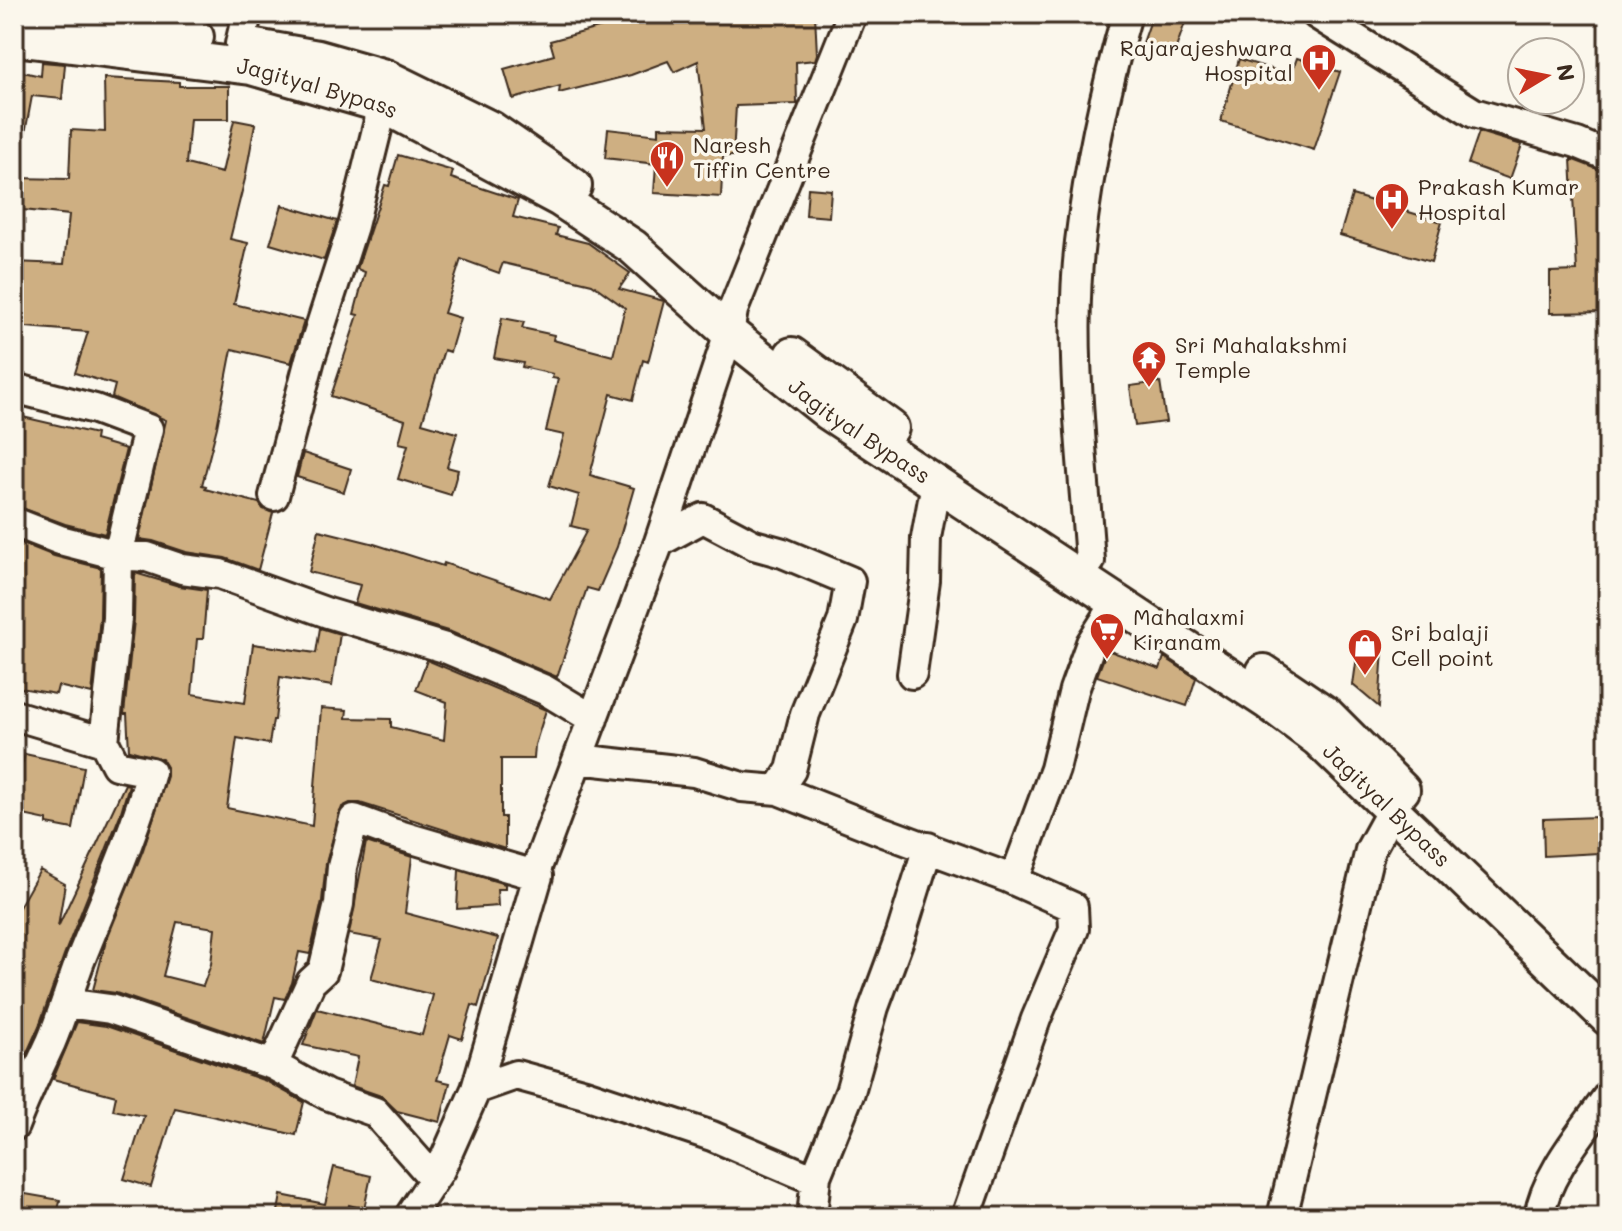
<svg xmlns="http://www.w3.org/2000/svg" width="1622" height="1231" viewBox="0 0 1622 1231" font-family="Mali,sans-serif">
<rect width="100%" height="100%" fill="#fbf7ec"/>
<filter id="ink" filterUnits="userSpaceOnUse"><feTurbulence type="fractalNoise" baseFrequency=".0125" numOctaves="2"/><feDisplacementMap in="SourceGraphic" scale="16" xChannelSelector="R" yChannelSelector="G"/><feConvolveMatrix kernelMatrix="1 2 1 2 8 2 1 2 1" color-interpolation-filters="sRGB"/></filter>
<g filter="url(#ink)">
<path fill="#ceaf82" stroke="#3b2a1e" stroke-width="2" fill-rule="evenodd" d="M609,14H815L817,54L815,60L796,62L797,104L736,106L733,156H723L721,197L654,193L656,164L605,158L608,129L659,135V127L706,128L698,61L674,72L668,61L631,75L559,93L560,86L513,99L504,69L554,55L550,41L613,24Z
M1153,14H1188L1174,54L1143,43Z
M1297,58L1340,72L1314,150L1221,121L1239,59L1291,75Z
M42,62L65,64L62,99L32,96L24,139L14,138V70L41,76Z
M104,78L179,82V86H229V119H190L186,164L222,173L234,120L255,124L245,179L230,239L248,243L234,304L304,321L291,363L232,349L217,427L202,485L206,486L205,489L259,503L263,509L273,513L258,570L225,558L186,552L153,541L139,539L166,420L112,397L115,385L75,373L88,332L14,326V262L64,264L69,215L14,209V178L69,179L71,130L105,132Z
M1479,132L1522,145L1510,179L1468,164Z
M398,155L453,171L451,178L518,200L513,217L558,228L556,235L588,243L630,273L619,289L664,301L648,362L643,360L633,400L611,394L590,475L634,488L617,547L598,591L587,588L557,677L451,632L355,603L360,585L309,572L319,530L371,543L443,566L444,563L550,599L587,530L571,526L579,495L549,486L564,435L546,431L558,379L552,378L553,374L522,367L523,363L494,358L502,318L524,322L522,328L554,335L553,340L613,356L625,308L592,284L503,263L499,273L461,259L444,313L460,318L450,352L444,350L422,423L457,433L447,467L458,470L451,495L398,479L408,445L399,443L405,420L331,396L358,315L354,314L365,272L357,269L385,185L389,186Z
M1571,159L1608,173V312L1550,313V272L1577,271Z
M808,188L831,190L829,217L806,215Z
M1352,195L1442,222L1431,262L1340,235Z
M282,205L337,221L324,260L270,244Z
M1160,382L1166,422L1135,426L1130,386Z
M14,415L96,434L95,440L126,449L105,534L65,524L14,505Z
M303,453L351,469L344,492L297,477Z
M14,540L54,556L101,568L100,617L92,694L58,686L56,694L14,687Z
M135,573L179,586L207,590L203,639H197L192,694L245,703L253,644L316,653L320,628L340,634L332,686L280,677L275,720H273L269,744L237,738L227,808L312,826L321,708L347,710L346,718L391,719V727L444,740L447,702L416,690L427,660L546,710L535,745L534,759H501V817H505V849L360,803H350L342,807L326,863L322,901L310,954L299,952L292,983L285,999L275,997L264,1044L116,993L93,990L106,941L143,850L167,776V767L162,759L129,750L127,714H124L134,620ZM177,922L215,928L211,964L203,986L163,976Z
M1107,650L1160,669L1164,657L1196,678L1187,706L1097,676Z
M1383,650L1379,707L1353,685L1357,656Z
M25,754L84,767L73,829L47,824V820L14,813V794Z
M125,784L129,785L120,815L64,955L39,1026L20,1068L14,1066V916L40,870L65,884L58,927Z
M1597,817L1599,853L1544,856L1543,819Z
M366,842L412,857L405,913L498,938L478,1007L472,1005L462,1039L450,1035L437,1080L450,1083L440,1122L397,1111L381,1096L352,1086L358,1057L303,1045L317,1009L422,1035L433,995L371,979L382,940L349,934Z
M459,870L505,884V889H497L498,906L457,909Z
M77,1022L106,1026L266,1081L304,1102L296,1135L175,1108L151,1187L124,1179L144,1116L113,1110L116,1096L53,1079Z
M334,1167L371,1176L364,1209L349,1205L347,1217H277L281,1195L325,1204Z
M14,1192L60,1200L57,1217H14Z"/>
<g fill="none" stroke-linecap="round" stroke-linejoin="round">
<defs>
<path id="minor" d="M247,14L240,44L249,62
M1316,14L1474,113L1577,143L1608,156
M14,388L95,409L148,429L118,555L117,618L104,742L14,715
M274,496L310,359L353,226L383,105L384,86
M14,522L60,540L118,555L147,557L182,569L220,574L328,613L445,648L545,690L593,719
M1090,561C1083,458 1068,344 1080,242C1089,166 1106,87 1127,14
M912,674L925,581L926,538L936,483
M578,759L694,772L742,787L778,790L791,770L805,714L843,620L850,581L783,553L754,545L703,518L659,542
M778,790L884,832L1006,877L1073,907L1074,929L1036,1019L966,1217
M1014,880L1055,769L1074,690L1091,643L1117,602
M66,1003L110,1009L273,1065L327,1095L375,1112L434,1179
M273,1065L311,982L323,971L339,904L342,867L354,819L392,833L538,876
M476,1089L516,1075L585,1094L712,1136L815,1180
M14,1126C25,1097 38,1070 51,1042C62,1016 70,988 80,961C105,898 133,838 151,772L116,765L104,742
M409,1217L440,1170L476,1089L538,876L536,870L659,542L729,333L733,310L852,14
M812,1217L816,1176L850,1092L874,1007L901,934L928,847
M1282,1217L1370,850L1392,810
M1539,1217C1546,1173 1583,1132 1608,1096"/>
<g id="major">
<path d="M38,14L69,16L196,37"/>
<path id="s1" d="M14,38L251,67L383,105L560,199L633,247L729,333L828,412L1268,702L1318,739L1608,1018"/>
<path d="M244,45L318,58L385,77L491,129L574,186"/>
<path d="M792,355L891,428"/>
<path d="M1264,672L1326,714L1402,790"/>
</g>
</defs>
<use href="#minor" stroke="#3b2a1e" stroke-width="34"/>
<use href="#major" stroke="#3b2a1e" stroke-width="40"/>
<use href="#minor" stroke="#fbf7ec" stroke-width="28"/>
<use href="#major" stroke="#fbf7ec" stroke-width="34"/>
</g>
</g>
<defs>
<symbol id="hospital-pin" viewBox="-11 -11 22 30"><path d="M0 17L-7.5 6A9.5 9.5 0 1 1 7.5 6Z" fill="#c8321e" stroke="#fbf7ec"/><path d="M-5-5h3v3.5h4V-5h3V5h-3V1.5h-4V5h-3Z" fill="#fff"/></symbol>
<symbol id="restaurant-pin" viewBox="-11 -11 22 30"><path d="M0 17L-7.5 6A9.5 9.5 0 1 1 7.5 6Z" fill="#c8321e" stroke="#fbf7ec"/><path d="M-5-6h1v4h1v-4h1v4h1v-4h1v5L-1.5 .5V6h-2V.5L-5-1ZM5-6V6H3V1.5H1.5Q1.5-4 5-6Z" fill="#fff"/></symbol>
<symbol id="temple-pin" viewBox="-11 -11 22 30"><path d="M0 17L-7.5 6A9.5 9.5 0 1 1 7.5 6Z" fill="#c8321e" stroke="#fbf7ec"/><path d="M0-6L5-2H3V0L6.5 2.5H4V6H1.5V3h-3V6H-4V2.5H-6.5L-3 0V-2H-5Z" fill="#fff"/></symbol>
<symbol id="supermarket-pin" viewBox="-11 -11 22 30"><path d="M0 17L-7.5 6A9.5 9.5 0 1 1 7.5 6Z" fill="#c8321e" stroke="#fbf7ec"/><path d="M-6-5.5h2.5l.6 2H6L4.5 2H-2.5L-4.4-4H-6ZM-1.5 3.2a1.3 1.3 0 1 0 .1 0ZM3 3.2a1.3 1.3 0 1 0 .1 0Z" fill="#fff"/></symbol>
<symbol id="shop-pin" viewBox="-11 -11 22 30"><path d="M0 17L-7.5 6A9.5 9.5 0 1 1 7.5 6Z" fill="#c8321e" stroke="#fbf7ec"/><path d="M-5-2.5h2.3a2.7 3.5 0 0 1 5.4 0H5L5.5 6h-11ZM-1.5-2.5h3a1.5 2.3 0 0 0-3 0Z" fill="#fff"/></symbol>
</defs>
<g fill-rule="evenodd">
<use href="#hospital-pin" x="1299" y="41" width="40" height="54"/>
<use href="#restaurant-pin" x="647" y="138" width="40" height="54"/>
<use href="#hospital-pin" x="1372" y="180" width="40" height="54"/>
<use href="#temple-pin" x="1129" y="338" width="40" height="54"/>
<use href="#supermarket-pin" x="1087" y="610" width="40" height="54"/>
<use href="#shop-pin" x="1345" y="626" width="40" height="54"/>
</g>
<g text-anchor="middle" stroke-width="7" stroke-linejoin="round" paint-order="stroke">
<g font-size="22" fill="#3b2a1e" stroke="#fbf7ec" text-anchor="start">
<text x="1293" y="56" text-anchor="end">Rajarajeshwara<tspan x="1293" dy="25">Hospital</tspan></text>
<text x="693" y="153">Naresh<tspan x="693" dy="25">Tiffin Centre</tspan></text>
<text x="1418" y="195">Prakash Kumar<tspan x="1418" dy="25">Hospital</tspan></text>
<text x="1175" y="353">Sri Mahalakshmi<tspan x="1175" dy="25">Temple</tspan></text>
<text x="1133" y="625">Mahalaxmi<tspan x="1133" dy="25">Kiranam</tspan></text>
<text x="1391" y="641">Sri balaji<tspan x="1391" dy="25">Cell point</tspan></text>
</g>
<g font-size="22" fill="#3b2a1e" stroke="#fbf7ec">
<text dy="8" stroke="none"><textPath href="#s1" startOffset="308">Jagityal Bypass</textPath></text>
<text dy="8" stroke="none"><textPath href="#s1" startOffset="956">Jagityal Bypass</textPath></text>
<text dy="8" stroke="none"><textPath href="#s1" startOffset="1604">Jagityal Bypass</textPath></text>
</g>
</g>
<rect width="1622" height="1231" fill="none" stroke="#fbf7ec" stroke-width="48"/>
<rect x="24" y="24" width="1574" height="1183" fill="none" stroke="#3b2a1e" stroke-width="3" filter="url(#ink)"/>
<g transform="translate(1546 76) rotate(80)"><circle r="38" fill="#fbf7ec" stroke="#aea59a" stroke-width="2"/>
<path d="M0-6L14 30L0 20L-14 30Z" fill="#c8321e"/>
<text y="-12" font-size="22" font-weight="bold" text-anchor="middle" fill="#3b2a1e">N</text>
</g>
</svg>
